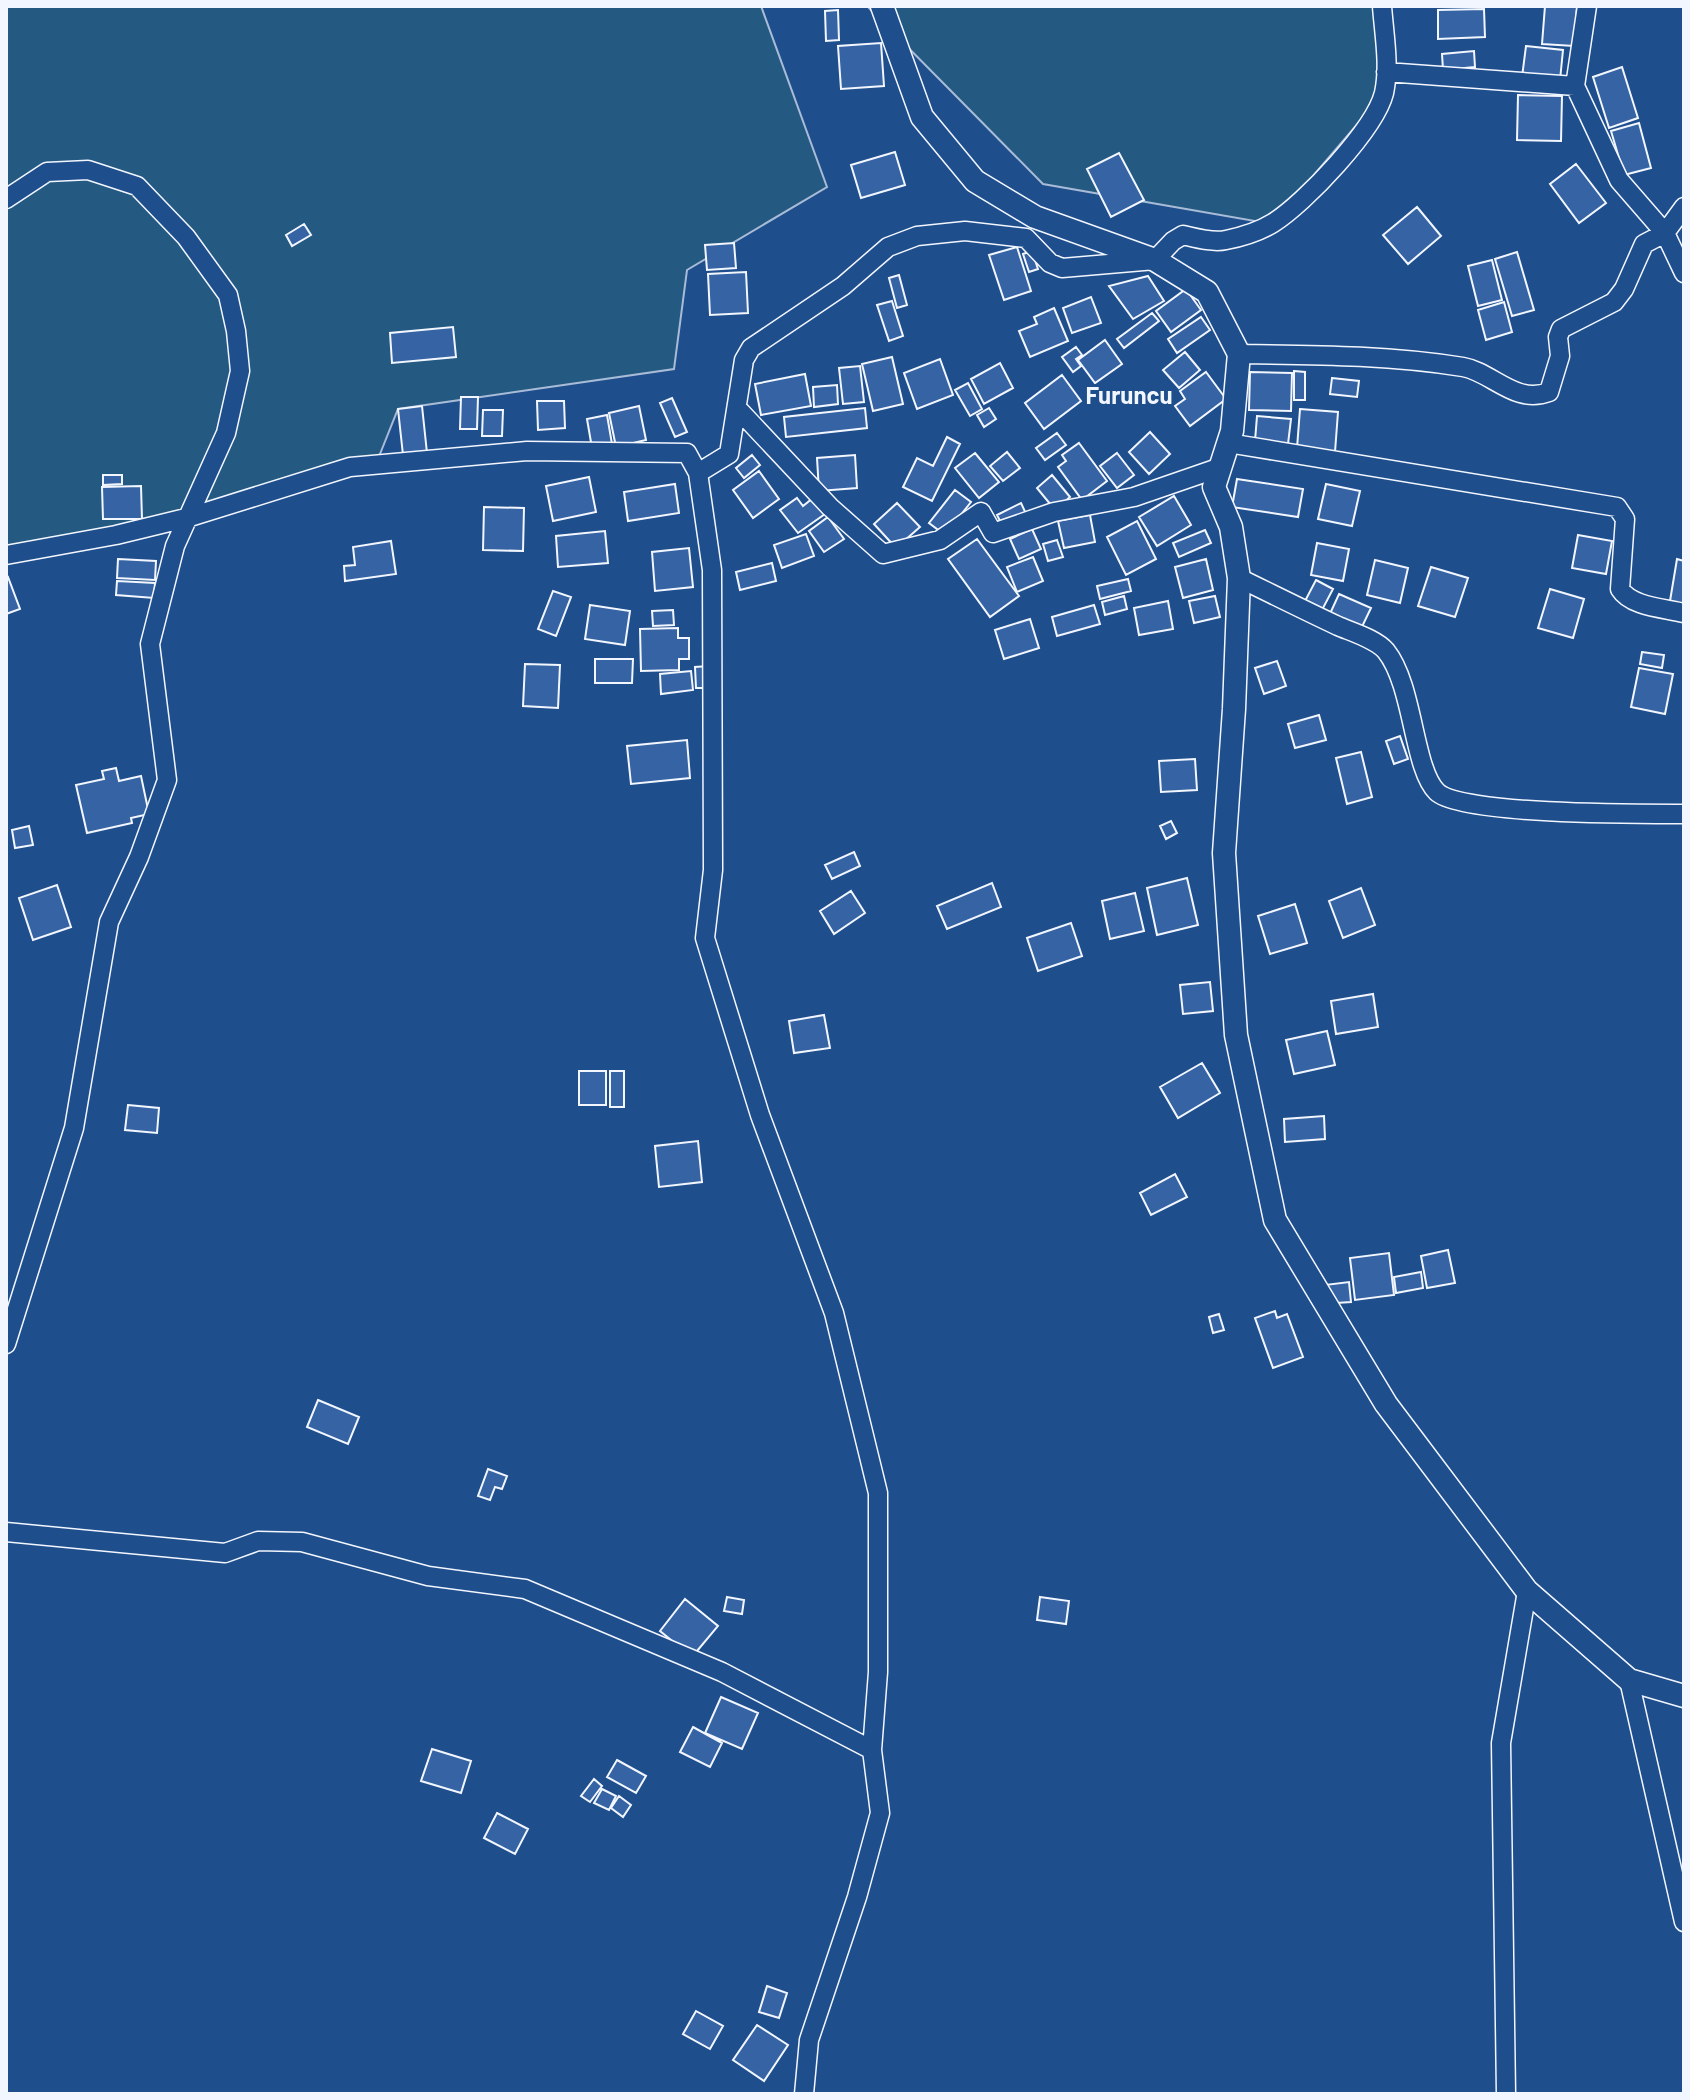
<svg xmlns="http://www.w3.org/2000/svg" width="1690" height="2100" viewBox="0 0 1690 2100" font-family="Barlow,sans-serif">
<rect width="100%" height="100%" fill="#1f4e8c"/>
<path fill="#245a82" stroke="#a8bbd7" stroke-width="2" d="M6,6H761L827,187L687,270L674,369L398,409L376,464L6,556Z
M867,6H1391L1384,93L1272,224L1043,184Z"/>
<path fill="#3563a3" stroke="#f2f6ff" stroke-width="2" d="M1545,6H1577L1574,46L1542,44Z
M1484,9L1485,37L1438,39V10Z
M838,10L839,40L826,41L825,11Z
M881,43L884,86L841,89L838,46Z
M1526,46L1563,50L1560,80L1522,77Z
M1474,51L1475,67L1443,70L1442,54Z
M1622,67L1638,118L1609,128L1593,77Z
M1518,95L1562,96L1561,141L1517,140Z
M1639,123L1651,168L1624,175L1611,131Z
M895,152L905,185L861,198L851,165Z
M1119,153L1144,200L1111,217L1087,169Z
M1576,164L1606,203L1579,223L1550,184Z
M1417,207L1441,236L1408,264L1383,235Z
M304,224L311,235L292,246L286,235Z
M734,243L736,268L707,270L705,245Z
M1017,247L1031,291L1004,300L989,255Z
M1032,251L1038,269L1029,272L1023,254Z
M1517,252L1534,310L1512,316L1495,259Z
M1492,260L1502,300L1478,306L1468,266Z
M746,272L748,313L710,315L708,274Z
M899,275L907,305L897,308L889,278Z
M1148,276L1164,301L1133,319L1109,286Z
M1186,289L1201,310L1171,332L1156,311Z
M1091,297L1101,323L1072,333L1063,308Z
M892,301L903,336L889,341L877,305Z
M1504,302L1512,332L1486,340L1478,310Z
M1054,308L1068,341L1030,357L1019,331L1037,324L1034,317Z
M1152,313L1159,321L1124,348L1117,339Z
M1201,317L1210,330L1177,353L1168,339Z
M453,327L456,357L392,363L390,333Z
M1105,340L1122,364L1095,383L1078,360Z
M1076,347L1082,355L1076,359L1081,366L1073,372L1062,357Z
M1185,352L1200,370L1179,388L1163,370Z
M892,357L903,404L873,411L862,364Z
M940,359L953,395L917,409L904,373Z
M1000,363L1013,388L984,404L971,379Z
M860,366L864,402L843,404L839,368Z
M1294,371L1305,372V400H1294Z
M1206,372L1226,399L1190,426L1175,406L1185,399L1180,391Z
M1250,372L1292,373L1291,411L1249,410Z
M805,374L811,406L761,415L755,384Z
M1062,375L1081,401L1044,429L1025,403Z
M1332,378L1359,381L1357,397L1330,394Z
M968,383L982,409L970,416L955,390Z
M837,385L838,404L814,407L813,387Z
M461,397H478L477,429H460Z
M672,398L687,432L675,437L660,403Z
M537,401H564L565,428L538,430Z
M422,406L427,453L403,455L398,409Z
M639,406L646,440L616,447L609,413Z
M865,408L867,428L786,437L784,417Z
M989,408L996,419L984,427L977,415Z
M1300,409L1338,412L1335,452L1297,448Z
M483,410H503L502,436H482Z
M607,415L612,444L592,448L587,419Z
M1257,416L1291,419L1288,444L1255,441Z
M1150,432L1170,454L1149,474L1129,452Z
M1057,433L1066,445L1045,460L1036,448Z
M947,437L960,444L932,501L903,487L917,458L933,466Z
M1079,443L1107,481L1082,500L1058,467L1066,461L1062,455Z
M1007,452L1020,468L1003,481L990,466Z
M975,453L999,482L979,498L955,468Z
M1117,453L1134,475L1117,488L1100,466Z
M752,455L760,465L744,478L736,468Z
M855,455L857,488L819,491L817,458Z
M759,471L779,499L753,518L733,490Z
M103,475H122V484L103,485Z
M1052,475L1070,497L1055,510L1037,488Z
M589,477L596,512L553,521L546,486Z
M1237,479L1303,489L1298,517L1232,507Z
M675,484L679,513L628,521L624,492Z
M1326,484L1360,491L1352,526L1318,519Z
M141,486L142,519H103L102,487Z
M955,490L971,502L945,535L929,523Z
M1174,496L1191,525L1157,546L1139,517Z
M797,498L803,506L813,498L825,514L798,533L780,510Z
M897,503L920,527L896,548L874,524Z
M1021,503L1027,516L1003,527L997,515Z
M484,507L524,508L523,551L483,550Z
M1090,515L1095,542L1064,548L1058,521Z
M828,517L844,539L824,552L809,531Z
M1137,521L1156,559L1126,575L1107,537Z
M1032,529L1041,549L1019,559L1010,539Z
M1205,530L1211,543L1179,557L1173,543Z
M605,531L608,563L558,567L556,536Z
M806,534L814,556L782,568L774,545Z
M1578,535L1612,541L1606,574L1572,568Z
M977,539L1019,596L990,617L948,559Z
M1057,540L1063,557L1048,561L1043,544Z
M391,541L396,574L345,581L344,566L355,565L353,547Z
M1317,543L1349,549L1343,581L1311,575Z
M689,548L693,587L655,591L652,552Z
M1033,557L1043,581L1017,592L1007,567Z
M118,559L156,561L155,580L117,578Z
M1206,559L1213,590L1183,598L1175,567Z
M1677,559L1684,561V609L1669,607Z
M1375,560L1408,568L1400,603L1367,595Z
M772,563L776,581L740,590L736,572Z
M1431,567L1468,578L1455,617L1418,606Z
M8,577L20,609L6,614V578Z
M1128,579L1131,591L1100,599L1097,586Z
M1316,580L1333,589L1322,610L1305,601Z
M117,581L155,583L154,598L116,595Z
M1550,589L1584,599L1573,638L1538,628Z
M553,591L571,597L556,636L538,629Z
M1339,594L1371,608L1359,633L1328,618Z
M1124,596L1127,609L1105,615L1102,602Z
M1215,596L1220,617L1194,623L1189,601Z
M1168,601L1173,629L1139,635L1134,608Z
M590,605L630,611L625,645L585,639Z
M1094,605L1100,624L1057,636L1052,617Z
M673,610L674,625L653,626L652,611Z
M1030,619L1039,648L1004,659L995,630Z
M678,628V638H689V659H679V670L641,671L640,629Z
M1642,652L1664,655L1662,668L1640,664Z
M595,659H633L632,683H595Z
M1277,661L1286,686L1264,694L1255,668Z
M525,664L560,665L558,708L523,706Z
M709,666V688H696L695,667Z
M1639,668L1673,674L1665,714L1631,707Z
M691,671L693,690L661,694L660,674Z
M1319,715L1326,740L1295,748L1288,724Z
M1400,736L1408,759L1394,764L1386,741Z
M687,740L690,778L631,784L627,746Z
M1361,752L1372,797L1347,804L1336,758Z
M1195,759L1197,790L1161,792L1159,761Z
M116,768L119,781L141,776L149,814L131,818L132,823L87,833L76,785L104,779L102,771Z
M1171,821L1177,833L1166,839L1160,826Z
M29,826L33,845L15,848L12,830Z
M854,852L860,866L832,879L825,865Z
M1187,878L1198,925L1157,935L1147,888Z
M992,883L1001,907L947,929L937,906Z
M57,885L71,927L33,940L19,898Z
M1361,888L1375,925L1343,938L1329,901Z
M851,891L865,913L834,934L820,911Z
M1135,893L1144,931L1110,939L1102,901Z
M1295,904L1307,943L1270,954L1258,916Z
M1071,923L1082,956L1038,971L1027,938Z
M1210,982L1213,1011L1183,1014L1180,985Z
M1373,994L1378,1027L1336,1034L1331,1001Z
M824,1015L830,1048L794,1053L789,1021Z
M1327,1031L1335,1065L1294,1074L1286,1040Z
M1202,1063L1220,1093L1178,1118L1160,1087Z
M579,1071H606V1105H579Z
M610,1071H624V1107H610Z
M128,1105L159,1108L157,1133L125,1130Z
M1324,1116L1325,1139L1285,1142L1284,1119Z
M698,1141L702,1182L659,1187L655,1146Z
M1175,1174L1187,1197L1151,1215L1140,1193Z
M1448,1250L1455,1283L1427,1288L1421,1256Z
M1389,1253L1394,1295L1355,1300L1350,1258Z
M1421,1272L1423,1288L1396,1293L1394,1277Z
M1349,1282L1351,1302L1336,1303L1325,1285Z
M1275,1311L1277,1318L1287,1314L1303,1357L1273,1368L1255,1318Z
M1219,1314L1224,1330L1213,1333L1209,1317Z
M318,1400L359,1417L348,1444L307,1427Z
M488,1469L507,1476L502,1489L495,1487L490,1500L478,1496Z
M727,1597L744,1600L742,1614L724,1611Z
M1040,1597L1069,1601L1066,1624L1037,1620Z
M685,1599L718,1626L692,1657L660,1631Z
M721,1697L758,1713L742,1749L705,1733Z
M693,1727L722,1743L710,1767L680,1752Z
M432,1749L471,1761L461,1793L421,1781Z
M617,1760L646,1776L636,1793L607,1777Z
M594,1779L602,1786L590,1802L581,1796Z
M602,1789L616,1796L609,1810L594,1803Z
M619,1796L631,1805L623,1817L611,1808Z
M497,1813L528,1829L515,1854L484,1838Z
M767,1986L787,1993L779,2018L759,2012Z
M696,2011L723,2026L710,2049L683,2034Z
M757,2025L788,2045L764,2081L733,2060Z"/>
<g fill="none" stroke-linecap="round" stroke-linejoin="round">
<defs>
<path id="minor" d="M1575,86L1587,6
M6,199L47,172L88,170L137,186L186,237L228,295L236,331L240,371L226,433L175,546L150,644L167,780L139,857L109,922L74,1128L6,1344
M1684,207L1665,233L1684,273
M1239,354C1314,355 1389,355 1463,367C1492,372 1515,405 1549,392L1560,356L1558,337L1561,329L1614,302L1624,289L1644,244L1665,233L1619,180L1575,86L1386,72
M737,408L830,507L883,554L940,540L981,512L993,533L1054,512L1134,497L1221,467
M1228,443L1617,507L1625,519L1620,589C1631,607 1665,608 1684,613
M698,473L729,454L744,360L751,348L843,286L888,247L917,236L965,231L1026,238L1050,263L1062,268L1155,260L1173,241L1183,235C1196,238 1213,243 1226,240C1241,237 1260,231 1273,223C1305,203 1375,129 1384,93C1390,65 1384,34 1382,6
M6,555L116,535L190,517L350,467L527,451L687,453L698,473L712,570L713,870L705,938L760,1115L834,1313L878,1493V1672L872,1750L880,1813L857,1897L809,2040L804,2094
M1239,578C1272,594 1304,610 1338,626C1352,632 1376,639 1386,651C1414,686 1413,769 1437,792C1461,815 1643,814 1684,814
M6,1532L225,1553L258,1541L302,1542L428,1576L525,1589L722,1672L872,1750
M1629,1680L1684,1922
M1506,2094L1501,1743L1527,1591"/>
<path id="tertiary" d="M882,6L922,117L975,181L1035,217L1155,260L1207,292L1239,354L1232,431L1214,487L1231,527L1239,578L1234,709L1224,853L1236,1035L1275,1220L1386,1404L1527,1591L1629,1680L1684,1696"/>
</defs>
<use href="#minor" stroke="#f2f6ff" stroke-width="21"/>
<use href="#tertiary" stroke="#f2f6ff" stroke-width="25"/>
<use href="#minor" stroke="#1f4e8c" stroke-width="18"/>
<use href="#tertiary" stroke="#1f4e8c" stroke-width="22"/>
</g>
<g text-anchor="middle" stroke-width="6" stroke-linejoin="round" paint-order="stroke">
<g font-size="24" font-weight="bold" fill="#f2f6ff" stroke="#1f4e8c">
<text x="1129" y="404">Furuncu</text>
</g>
</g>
<rect width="1690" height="2100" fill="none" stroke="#f2f6ff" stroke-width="16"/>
</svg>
